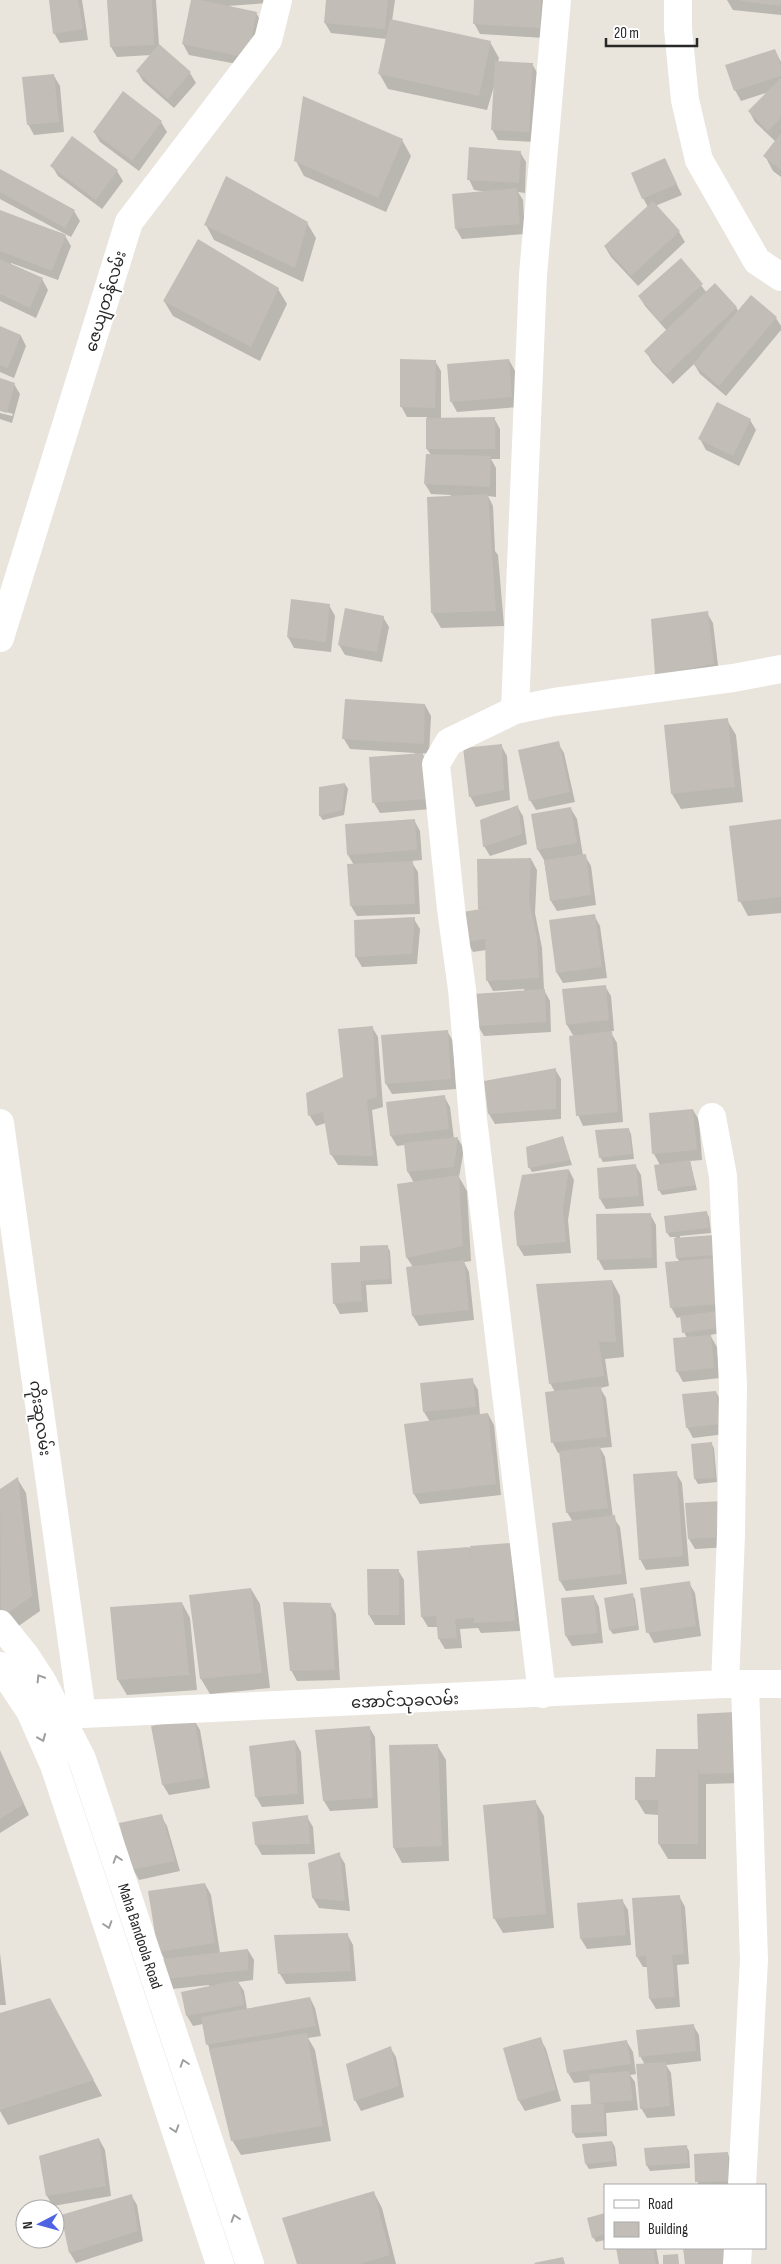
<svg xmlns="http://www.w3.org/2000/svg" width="781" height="2264" viewBox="0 0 781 2264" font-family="'Sofia Sans Condensed','Noto Sans Myanmar',sans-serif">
<rect width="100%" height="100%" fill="#e9e4dc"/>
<path fill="#0003" d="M50,0H82L88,40L60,43L54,33Z
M109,0H156L159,45L190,73L196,83L174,108L143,81L137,71L151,55L117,57L111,47Z
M192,0H267L268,3L227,6L256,13L262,23L253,67L189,55L183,44Z
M327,0H395L392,21L490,42L499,58L498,62L532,64L538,74L534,142L498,140L492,129L495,83L487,110L388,89L379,73L387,39L331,33L325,23Z
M476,0H548L545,38L480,34L474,23Z
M727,0H781V15L733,10Z
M775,50L781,62V177L773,171L765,156L776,142L755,122L749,111L769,92L741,101L735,90Z
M54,76L60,86L64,132L34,135L28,124Z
M161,122L167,132L139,171L100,142L94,132Z
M402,140L411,156L386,212L304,176L296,161Z
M520,152L526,162L525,193L518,192L523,200L525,234L462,239L456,229L453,195L487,192L474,190L469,179Z
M665,160L682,195L655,206L679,232L685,242L638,286L611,257L605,247L648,207L643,198Z
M52,166L117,171L123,181L102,209L58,176Z
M0,170L74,211L80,221L71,237L0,199Z
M0,212L64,234L71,246L58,280L11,263L10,265L42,279L48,290L36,318L0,301Z
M307,223L316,238L303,282L214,240L206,225Z
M681,260L707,293L736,307L738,311L751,296L776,318L781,326V330L726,396L700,374L694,364L673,384L652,362L646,351L667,331L645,306L639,296Z
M278,289L287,304L260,361L173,316L164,301Z
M0,328L21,336L26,346L14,378L0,372Z
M509,360L515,371L518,407L457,412L451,401Z
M435,361L441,371V419L494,418L500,429V459H491L496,468V497L488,496L493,506L495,551L498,555L504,626L441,628L432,613L451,495L431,494L425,484L431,455L427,449V417H407L401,406Z
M0,379L14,384L20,394L12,423L0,419V413L12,416L13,414L0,410Z
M750,420L756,430L739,466L706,450L700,439Z
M292,601L329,605L335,616L331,652L294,648L288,637Z
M707,613L713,623L719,674L657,675Z
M383,617L389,627L382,662L345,655L339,645Z
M425,705L431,716L429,754L422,753L428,764L432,809L380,813L374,803L370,758L415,755V753L350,749L344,739Z
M727,720L736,735L743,802L681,809L672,794Z
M558,743L564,753L575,802L536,810L530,800Z
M501,745L507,756L510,800L476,807L470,796Z
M345,784L348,789L344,815L323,820L320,816Z
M517,806L523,816L527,844L490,856L484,846Z
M571,809L577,819L583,856H585L591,866L596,905L557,911L551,901L544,860L538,850Z
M414,820L420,831L422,860L411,861L418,872L420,914L357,916L351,906L354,865L348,855Z
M781,821V913L748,916L740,901Z
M531,859L537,870L535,913L542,948L544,990L550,1001L551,1032L484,1036L478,1026L525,992L524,989L493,991L487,980L486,950L473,952L467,942L480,911L479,908Z
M594,915L600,926L607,978L563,983L557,973Z
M414,919L420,929L417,964L362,967L356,957Z
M605,986L611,996L614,1031H610L617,1043L623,1122L583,1126L578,1115L574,1037L567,1025Z
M372,1027L378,1037L383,1107L372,1110L378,1166L338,1165L331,1154L326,1123L316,1126L310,1116L307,1094L344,1078Z
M447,1031L453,1041L456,1089L392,1094L386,1084Z
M555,1069L561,1079V1119L495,1124L489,1114L485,1082Z
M444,1096L450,1107L454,1139H458L464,1149L459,1177L467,1191L471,1261L464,1262L469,1272L474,1320L419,1326L413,1316L407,1268L413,1267L407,1258L399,1185L414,1183L408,1172L405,1145L397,1146L391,1136L387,1103Z
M693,1110L699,1120L702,1160L690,1161L697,1190L662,1195L659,1190L660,1165L654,1154Z
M629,1130L631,1134L634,1159L603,1162L600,1157Z
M563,1138L572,1165L532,1172L529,1167Z
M635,1165L641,1175L644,1206L606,1209L600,1199Z
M569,1170L574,1180L568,1220L571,1253L524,1256L518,1246Z
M706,1212L709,1217L711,1233L680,1236V1239L713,1236L721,1333L710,1335L717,1347L720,1378L683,1382L677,1371L687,1338L684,1332L681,1317L677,1318L671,1307L680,1262L677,1258L676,1237H670L667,1233Z
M650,1214L656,1225L657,1268L604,1270L598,1259Z
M387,1246L390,1251L392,1284L366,1285L368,1312L340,1314L334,1303L360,1263Z
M612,1281L620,1296L624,1357L605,1359L609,1386L600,1388L606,1398L612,1447L600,1448L605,1457L613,1517L620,1527L627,1584L566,1591L560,1581L554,1524L573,1522L567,1512L561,1453H558L553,1443L555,1392L550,1383Z
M472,1380L478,1390L480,1415L488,1414L494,1425L501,1495L420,1504L414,1494L430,1422L424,1412L422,1384Z
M716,1392L722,1403L725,1434L693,1438L687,1427Z
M711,1443L714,1448L717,1482L698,1484L695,1479Z
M676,1473L682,1483L689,1566L646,1570L640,1559Z
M17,1478L26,1493L40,1611L10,1632L0,1617V1491Z
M687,1504L730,1547L695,1549L689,1539Z
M510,1545L516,1555L520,1631L481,1633L478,1628L460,1629L462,1648L445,1649L439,1639L438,1627H428L422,1617L418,1552Z
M398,1570L404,1580L405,1625H375L369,1615Z
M689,1583L695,1593L701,1636L654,1643L648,1632Z
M251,1589L260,1604L270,1688L210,1694L201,1679Z
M632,1595L635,1599L639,1630L613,1634L610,1630Z
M594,1597L599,1607L603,1643L572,1646L566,1636Z
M182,1603L190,1618L197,1690L127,1695L118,1680Z
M330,1604L336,1614L340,1680L297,1681L291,1670Z
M698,1715L742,1783L706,1784V1859H668L659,1844V1815L645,1814L636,1799L657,1778L700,1750Z
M194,1720L200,1730L210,1788L169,1795L163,1785L153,1727Z
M369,1727L375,1737L378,1808L330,1811L324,1801Z
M295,1741L301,1752L304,1804L262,1807L256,1797Z
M437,1745L446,1760L449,1861L402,1863L394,1848Z
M0,1752L29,1815L0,1833Z
M535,1801L544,1816L554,1928L503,1933L494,1918Z
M161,1816L167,1826L180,1871L139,1880L133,1869Z
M307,1817L313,1827L315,1854L262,1855L256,1845Z
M339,1854L345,1864L350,1911L319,1908L313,1898Z
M205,1884L211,1895L220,1953L248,1950L254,1960L253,1980L238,1982L244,1991L247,2009L310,1998L315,2008L321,2036L308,2038L315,2050L331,2141L241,2155L232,2140L203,2024L193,2026L187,2016L182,1993L209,1987V1985L172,1989L166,1979L165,1960L160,1951Z
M679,1896L685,1907L689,1964L677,1965L680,2007L656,2009L650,1999L648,1967H643L637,1957Z
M622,1900L628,1910L631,1945L587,1949L581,1939Z
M347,1934L353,1945L356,1981L286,1984L280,1974L276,1936Z
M0,1953L6,2005H0Z
M0,2014H58L102,2096L8,2125L0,2111Z
M693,2025L699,2035L701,2061L666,2065L671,2073L675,2116L647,2118L641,2108L645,2065L640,2056Z
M540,2038L546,2049L561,2101L525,2111L519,2101L504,2049Z
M627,2042L633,2052L636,2074L630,2075L635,2082L638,2110L606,2113L607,2136L576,2138L573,2133L594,2105L591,2081L574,2083L568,2073Z
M390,2047L396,2057L404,2097L361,2111L355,2100Z
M99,2139L105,2150L111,2196L53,2206L47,2196L40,2156Z
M612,2142L615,2147L617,2166L589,2169L586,2164Z
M686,2146L689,2151L690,2168L650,2171L647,2166Z
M728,2154L730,2159L731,2185H698L695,2155Z
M374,2193L382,2208L396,2264H298Z
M131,2195L137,2205L143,2241L76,2263L70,2253L63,2216Z
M605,2215V2240L596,2242L593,2237Z
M617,2248H656L659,2264H621Z"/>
<path fill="#c2beb7" d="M49,0H78L83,29L53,34Z
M107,0H152L154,45L110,47Z
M191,0H201L257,12L247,58L182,44Z
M326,0H388L385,29L324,23Z
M474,0H541L540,28L473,24Z
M741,0H781V6L741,1Z
M390,19L491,41L479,96L378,74Z
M159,44L191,72L168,99L136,71Z
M775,49L781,66V76L734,91L725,65Z
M495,61L533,63L529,132L491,130Z
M54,74L59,122L27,125L22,77Z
M781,78V118L768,131L748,111Z
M123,91L162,121L132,161L93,132Z
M303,96L403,139L378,198L294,161Z
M781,133V170L763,156Z
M72,136L118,170L96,200L50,166Z
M469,147L521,151L519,183L467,180Z
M665,158L677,184L642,199L631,173Z
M0,169L75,210L65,228L0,192Z
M226,176L308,222L295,268L204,225Z
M517,188L520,224L455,229L452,194Z
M653,201L680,231L631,276L604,246Z
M0,210L66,235L52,271L0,251Z
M198,239L279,288L251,347L163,301Z
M681,258L703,284L660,322L638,296Z
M0,259L43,278L30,308L0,294Z
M715,283L737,307L666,375L644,351Z
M751,295L777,317L719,386L693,364Z
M0,326L21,335L8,368L0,365Z
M400,359L436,360L435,408L400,407Z
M509,359L512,397L450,402L447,364Z
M0,378L15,383L7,413L0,411Z
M717,402L751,419L733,456L698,439Z
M495,417V449H426V418Z
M426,454L491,456L490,487L424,484Z
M488,494L496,611L431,613L427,497Z
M291,599L330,604L326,642L287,637Z
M345,608L384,616L377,652L338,645Z
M708,611L714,664L655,675L651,619Z
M345,699L425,704L424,744L342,739Z
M728,718L735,787L671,794L664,725Z
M559,741L570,792L529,801L518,750Z
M502,744L504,790L469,797L463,748Z
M423,753L427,799L372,803L369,757Z
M345,783L342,810L319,816V787Z
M518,805L522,834L483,847L480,820Z
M571,807L577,843L537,850L531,814Z
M415,819L417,850L347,855L345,824Z
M781,819V897L738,902L729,826Z
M586,854L591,895L550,901L544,860Z
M531,858L529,901L537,937L539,978L486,981L485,939L466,942L463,912L498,906L478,909L477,859Z
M413,861L415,904L350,906L347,864Z
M595,914L602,967L556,973L549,920Z
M415,917L412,954L355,957L354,920Z
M606,985L609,1020L566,1025L562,989Z
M545,989L546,1022L477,1026L473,994Z
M373,1026L377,1097L367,1100L373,1156L330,1155L323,1112L308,1116L306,1093L343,1077L338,1029Z
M448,1030L451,1079L385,1084L381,1035Z
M612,1031L618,1112L576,1116L569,1036Z
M556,1068V1109L488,1114L484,1081Z
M445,1095L449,1129L390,1136L386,1102Z
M693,1109L697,1150L652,1154L649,1113Z
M629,1128L632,1154L599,1158L595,1130Z
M563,1136L570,1160L528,1168L526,1147Z
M458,1137L454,1167L407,1172L404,1143Z
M690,1160L695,1185L658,1191L654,1165Z
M636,1164L639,1196L599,1199L597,1168Z
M569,1169L563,1209L566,1242L517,1246L514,1213L522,1175Z
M459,1175L463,1246L406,1258L397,1184Z
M707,1211L709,1228L666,1233L664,1216Z
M651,1213L652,1258L597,1260L596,1214Z
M714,1235L715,1255L676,1258L674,1238Z
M388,1245L390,1279L361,1281L362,1301L333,1304L331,1263L360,1262V1246Z
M714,1258L718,1304L670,1308L665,1262Z
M464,1260L469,1310L412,1316L406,1267Z
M612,1280L616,1342H599L604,1376L549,1384L536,1284Z
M718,1311L719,1328L682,1333L680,1316Z
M711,1335L714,1368L676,1372L673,1338Z
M473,1378L476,1407L423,1412L420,1383Z
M601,1386L607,1437L551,1443L545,1392Z
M716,1391L720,1424L686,1428L682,1394Z
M488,1413L496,1484L413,1494L404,1424Z
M712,1442L715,1478L694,1479L691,1444Z
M600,1446L608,1508L566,1513L559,1451Z
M677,1471L683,1556L639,1560L633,1474Z
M18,1477L32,1596L1,1618L0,1489Z
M723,1501L725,1537L688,1539L685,1503Z
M615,1515L622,1574L559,1581L552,1523Z
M511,1543L515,1621L474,1623V1618L455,1619L457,1638L438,1639L436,1616L421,1617L417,1551L469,1547L471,1567L470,1546Z
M367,1569H399V1615H368Z
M690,1581L696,1626L646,1633L640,1588Z
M251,1588L262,1673L200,1679L189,1595Z
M633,1593L637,1625L609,1630L604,1598Z
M594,1595L598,1633L565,1636L561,1598Z
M182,1602L189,1675L117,1680L110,1607Z
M283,1602L331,1603L335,1670L290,1671Z
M735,1712L737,1773L699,1774L698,1766V1844H658V1800H635V1777H655L656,1749H698L697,1714Z
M194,1718L205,1778L162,1785L151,1726Z
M370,1726L373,1798L323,1801L315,1730Z
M295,1740L298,1794L255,1797L249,1746Z
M438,1744L442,1846L393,1848L389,1745Z
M0,1750L24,1804L0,1819Z
M536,1800L546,1914L493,1919L483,1805Z
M162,1814L175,1861L131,1870L119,1823Z
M308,1815L310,1844L255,1845L252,1822Z
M340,1852L345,1901L312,1898L308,1863Z
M205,1883L215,1943L158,1952L148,1891Z
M680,1895L684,1954L672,1955L675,1997L649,1999L646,1956L636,1957L632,1898Z
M623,1899L626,1935L580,1939L577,1903Z
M348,1933L351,1971L278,1974L274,1935Z
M248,1949V1970L165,1979L163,1959Z
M238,1980L244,2005L186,2016L181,1992Z
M310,1997L316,2026L206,2045L201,2017Z
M50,1998L94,2080L0,2110V2013Z
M694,2024L696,2051L639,2057L636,2030Z
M307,2033L323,2126L231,2141L209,2049Z
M541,2037L556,2090L518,2101L503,2048Z
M627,2040L631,2064L567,2073L563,2050Z
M391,2046L399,2086L354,2101L346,2064Z
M666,2062L670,2106L640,2109L636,2064Z
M629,2071L633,2100L594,2104H604L605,2132L572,2133L571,2105L591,2104L589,2074Z
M99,2138L106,2186L46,2196L39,2156Z
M612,2141L615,2161L585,2164L582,2144Z
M687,2145L688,2163L646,2166L644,2148Z
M728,2152L729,2181L695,2182L694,2154Z
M374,2191L390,2255L360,2264H297L282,2218Z
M132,2194L138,2231L69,2253L61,2215Z
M605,2213V2234L592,2238L587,2218Z
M616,2248H653L656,2264H619Z
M683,2248H726L728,2264H685Z
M678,2254L679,2264H663V2255Z
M563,2257L565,2264H535L534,2263Z"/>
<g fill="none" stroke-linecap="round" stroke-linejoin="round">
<path stroke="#fff" stroke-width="28" d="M678,0V29L685,100L699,160L757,261L781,277
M0,638L129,222L268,40L278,0
M515,710L533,275L557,0
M712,1117L723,1176L733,1385L731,1535L725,1684
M0,1123L82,1714
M542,1694L473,1119L462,989L451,909L436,764L449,742L515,710L554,702L733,678L781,669
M37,1712L61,1715L725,1684H781
M742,2185L754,1960L745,1685
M737,2264L738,2248"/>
<g stroke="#fff" stroke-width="28">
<path id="s1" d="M0,1624L25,1655L42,1681L82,1759L250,2264"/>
<path d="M0,1666L30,1711L54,1765L220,2264"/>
</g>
</g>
<defs><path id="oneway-chevron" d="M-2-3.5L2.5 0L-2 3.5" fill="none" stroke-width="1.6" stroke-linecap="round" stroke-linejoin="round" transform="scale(1.25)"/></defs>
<g stroke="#9e9e9e">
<use href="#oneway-chevron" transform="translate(40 1678) rotate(-122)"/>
<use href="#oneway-chevron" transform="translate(42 1738) rotate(67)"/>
<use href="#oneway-chevron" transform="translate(117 1859) rotate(-108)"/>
<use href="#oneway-chevron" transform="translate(108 1925) rotate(72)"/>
<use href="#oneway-chevron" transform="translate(184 2063) rotate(-108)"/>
<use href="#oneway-chevron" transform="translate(175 2129) rotate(72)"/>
<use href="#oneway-chevron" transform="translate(235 2218) rotate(-108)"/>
</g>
<g text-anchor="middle" stroke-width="4" stroke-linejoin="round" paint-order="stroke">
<g font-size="16" fill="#282828" stroke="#fff">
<text transform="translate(105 301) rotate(-73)" y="6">ဇေယျတန်လမ်း</text>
<text transform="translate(41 1418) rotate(82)" y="6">ကိုးဆူလမ်း</text>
<text transform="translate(405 1700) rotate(-2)" y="6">အောင်သုခလမ်း</text>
<text dy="6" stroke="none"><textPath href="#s1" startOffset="345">Maha Bandoola Road</textPath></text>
</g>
</g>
<rect x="604" y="2184" width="162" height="65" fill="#ffffff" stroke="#a9a9a9"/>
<rect x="614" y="2200" width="25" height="8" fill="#ffffff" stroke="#a9a9a9"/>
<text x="648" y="2209" font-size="15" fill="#282828">Road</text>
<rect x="614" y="2222" width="25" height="15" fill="#c2beb7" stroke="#a9a9a9"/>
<text x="648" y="2234" font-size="15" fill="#282828">Building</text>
<g transform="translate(40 2224) rotate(264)"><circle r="24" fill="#ffffff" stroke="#a9a9a9"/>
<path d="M0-4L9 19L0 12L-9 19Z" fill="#4e64e3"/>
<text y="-8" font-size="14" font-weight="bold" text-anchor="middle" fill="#282828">N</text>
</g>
<path d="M606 38v8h91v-8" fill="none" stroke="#282828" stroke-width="2.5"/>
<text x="614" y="38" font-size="15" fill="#282828" stroke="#ffffff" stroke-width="4" paint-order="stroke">20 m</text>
</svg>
